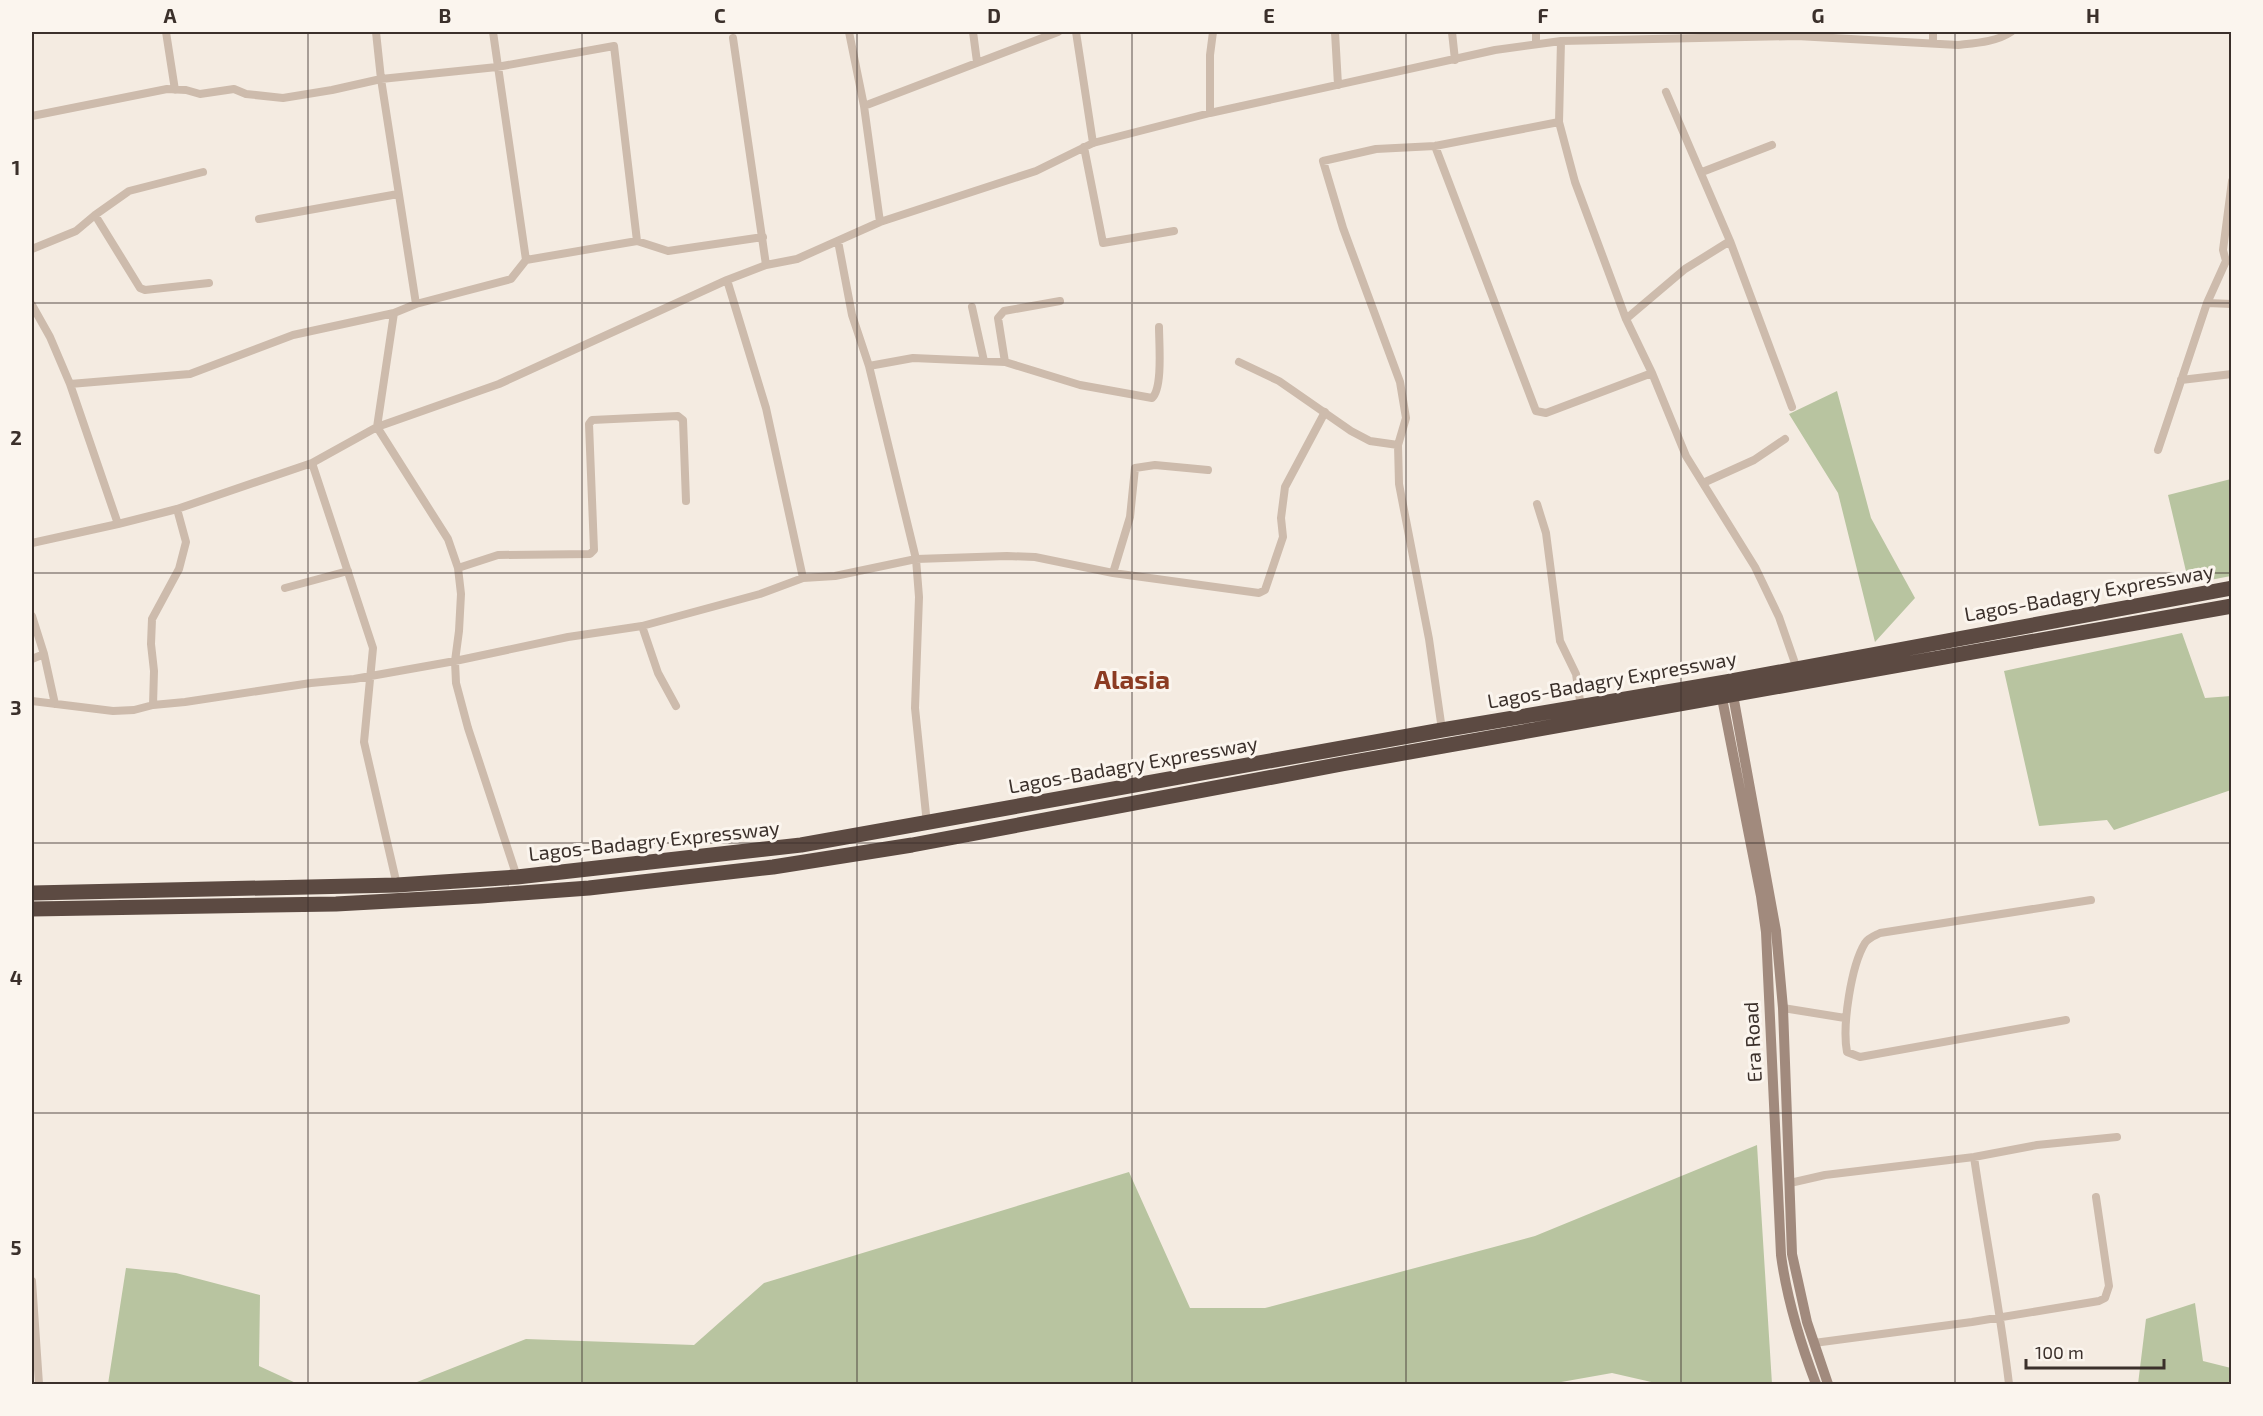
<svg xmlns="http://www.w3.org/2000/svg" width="2263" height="1416" viewBox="0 0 2263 1416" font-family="'Exo 2',sans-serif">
<rect width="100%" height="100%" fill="#f4ebe1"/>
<path fill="#b8c4a0" d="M1837,391L1871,518L1915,598L1875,642L1838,493L1789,414Z
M2231,479V576L2189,584L2168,495Z
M2182,633L2205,698L2231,696V790L2114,830L2107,820L2039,826L2004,671Z
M1757,1145L1772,1384H1660L1612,1373L1550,1384H412L526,1339L694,1345L764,1283L1129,1172L1190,1308H1265L1535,1236Z
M126,1268L176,1273L260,1295L259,1366L298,1384H108Z
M2195,1303L2203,1361L2231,1368V1384H2138L2146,1319Z"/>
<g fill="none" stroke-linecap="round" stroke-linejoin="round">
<path stroke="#cdbbac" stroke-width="8" d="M166,32L175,90
M376,32L381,79L416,304
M493,32L526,260
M849,32L864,106L880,222
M973,32L977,62
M1076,32L1093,143
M1335,32L1338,85
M1452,32L1455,60
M1536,32V43
M733,38L766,265
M1561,41L1559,122L1575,182L1626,319L1652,373L1686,456L1755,567L1779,617L1797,669
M1933,43V32
M1666,92L1730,241L1792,407
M864,106L1058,32
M1210,113V55L1213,32
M32,116L167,89L186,90L200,94L234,89L246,94L283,98L332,90L381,79L497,67L614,46L637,241
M1435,146L1536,411L1546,413L1652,373
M1084,147L1103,243L1174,231
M1702,172L1772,145
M95,215L140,288L145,290L209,283
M259,219L398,194
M838,241L852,315L869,366L916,559L919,597L915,708L927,824
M32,249L76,231L95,215L129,191L203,172
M727,280L766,408L803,578
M2207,303L2232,304
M32,305L50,337L70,384L118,524
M972,307L984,361
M394,313L377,427L448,539L458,568L461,594L459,631L455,661L456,683L468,728L517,877
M1626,319L1685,269L1730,241
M1005,362L998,318L1004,311L1060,301
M1239,362L1279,381L1351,431L1370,441L1398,445
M869,366L913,358L1005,362L1080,385L1152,398C1163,388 1159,343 1159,327
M2181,380L2232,374
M70,384L190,374L293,335L394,313L416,304L511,279L526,260L637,241L668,251L763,237
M2158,450L2207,303L2226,261L2223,250L2232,181
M312,463L373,648L364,742L397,885
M1703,483L1754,460L1785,439
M1537,504L1546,533L1560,641L1576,674L1581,707
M32,543L118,524L177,509L312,463L377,427L499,384L727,280L766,265L797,259L880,222L1036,171L1093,143L1210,113L1495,50L1561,41L1797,36L1958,45C1976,43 1996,42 2011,32
M458,568L498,555L590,554L594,550L589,424L592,420L678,416L683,420L686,501
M1113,573L1130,517L1135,468L1155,465L1208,470
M285,588L348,571
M32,616L44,654L55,704
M642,626L658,673L676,706
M32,659L44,654
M32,701L113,711L134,710L153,705L185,702L311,683L354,679L455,661L568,637L642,626L760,594L803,578L835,576L916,559L1007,556L1035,557L1113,573L1259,593L1265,590L1283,537L1281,518L1285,487L1325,412
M153,705L154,671L151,644L152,619L179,569L186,542L177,509
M1442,730L1429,639L1399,484L1398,445L1406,418L1400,382L1343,228L1323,161L1376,149L1435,146L1559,122
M1783,1008L1845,1018
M2066,1020L1860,1057L1847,1052C1842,1026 1851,966 1865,943C1868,938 1874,936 1880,933L2091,900
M1974,1157C1985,1233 2000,1308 2009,1384
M1790,1183L1825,1175L1974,1157L2037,1145L2117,1137
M32,1281L39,1384
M1814,1343L1972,1322L2099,1301L2105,1298L2109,1286L2096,1197"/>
<path stroke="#a18a7d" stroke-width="10" d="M1733,695L1776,931L1783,1008L1792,1254L1807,1322L1828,1384
M1722,698L1761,896L1766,932L1781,1255C1787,1300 1800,1342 1816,1384"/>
<path stroke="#5c4a42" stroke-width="15" d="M32,893L397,885L517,877L801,845L1442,730L1726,682L2232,588
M32,909L336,904L481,896L589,888L773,867L912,845L1342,764L2232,606"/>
</g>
<path fill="none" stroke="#3b302b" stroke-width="1.5" stroke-opacity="0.55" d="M308,32V1384M582,32V1384M857,32V1384M1132,32V1384M1406,32V1384M1681,32V1384M1955,32V1384M32,303H2232M32,573H2232M32,843H2232M32,1113H2232"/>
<g text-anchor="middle" stroke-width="6" stroke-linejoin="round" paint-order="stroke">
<g font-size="20" fill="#3b302b" stroke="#fbf5ee">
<text transform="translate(2089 593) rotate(-10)" y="7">Lagos-Badagry Expressway</text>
<text transform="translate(1612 680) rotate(-10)" y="7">Lagos-Badagry Expressway</text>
<text transform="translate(1133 765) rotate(-10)" y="7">Lagos-Badagry Expressway</text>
<text transform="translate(654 841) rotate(-6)" y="7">Lagos-Badagry Expressway</text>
<text transform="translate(1753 1042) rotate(-93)" y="7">Era Road</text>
</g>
<g font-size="26" font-weight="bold" fill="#8c3b22" stroke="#fbf5ee">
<text x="1132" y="689">Alasia</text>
</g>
</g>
<rect width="2263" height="1416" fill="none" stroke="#fbf5ee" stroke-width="66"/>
<path d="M2026 1359v9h138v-9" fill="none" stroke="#3b302b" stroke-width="3"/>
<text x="2035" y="1359" font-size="18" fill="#3b302b" stroke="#fbf5ee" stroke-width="4.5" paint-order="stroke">100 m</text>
<rect x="33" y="33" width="2197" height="1350" fill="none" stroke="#3b302b" stroke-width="2"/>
<g font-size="20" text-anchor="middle" font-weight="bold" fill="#3b302b">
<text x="170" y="23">A</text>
<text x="445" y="23">B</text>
<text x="720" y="23">C</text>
<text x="994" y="23">D</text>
<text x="1269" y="23">E</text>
<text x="1543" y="23">F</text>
<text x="1818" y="23">G</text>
<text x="2093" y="23">H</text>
<text x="16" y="175">1</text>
<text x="16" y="445">2</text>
<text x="16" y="715">3</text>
<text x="16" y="985">4</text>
<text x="16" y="1255">5</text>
</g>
</svg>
